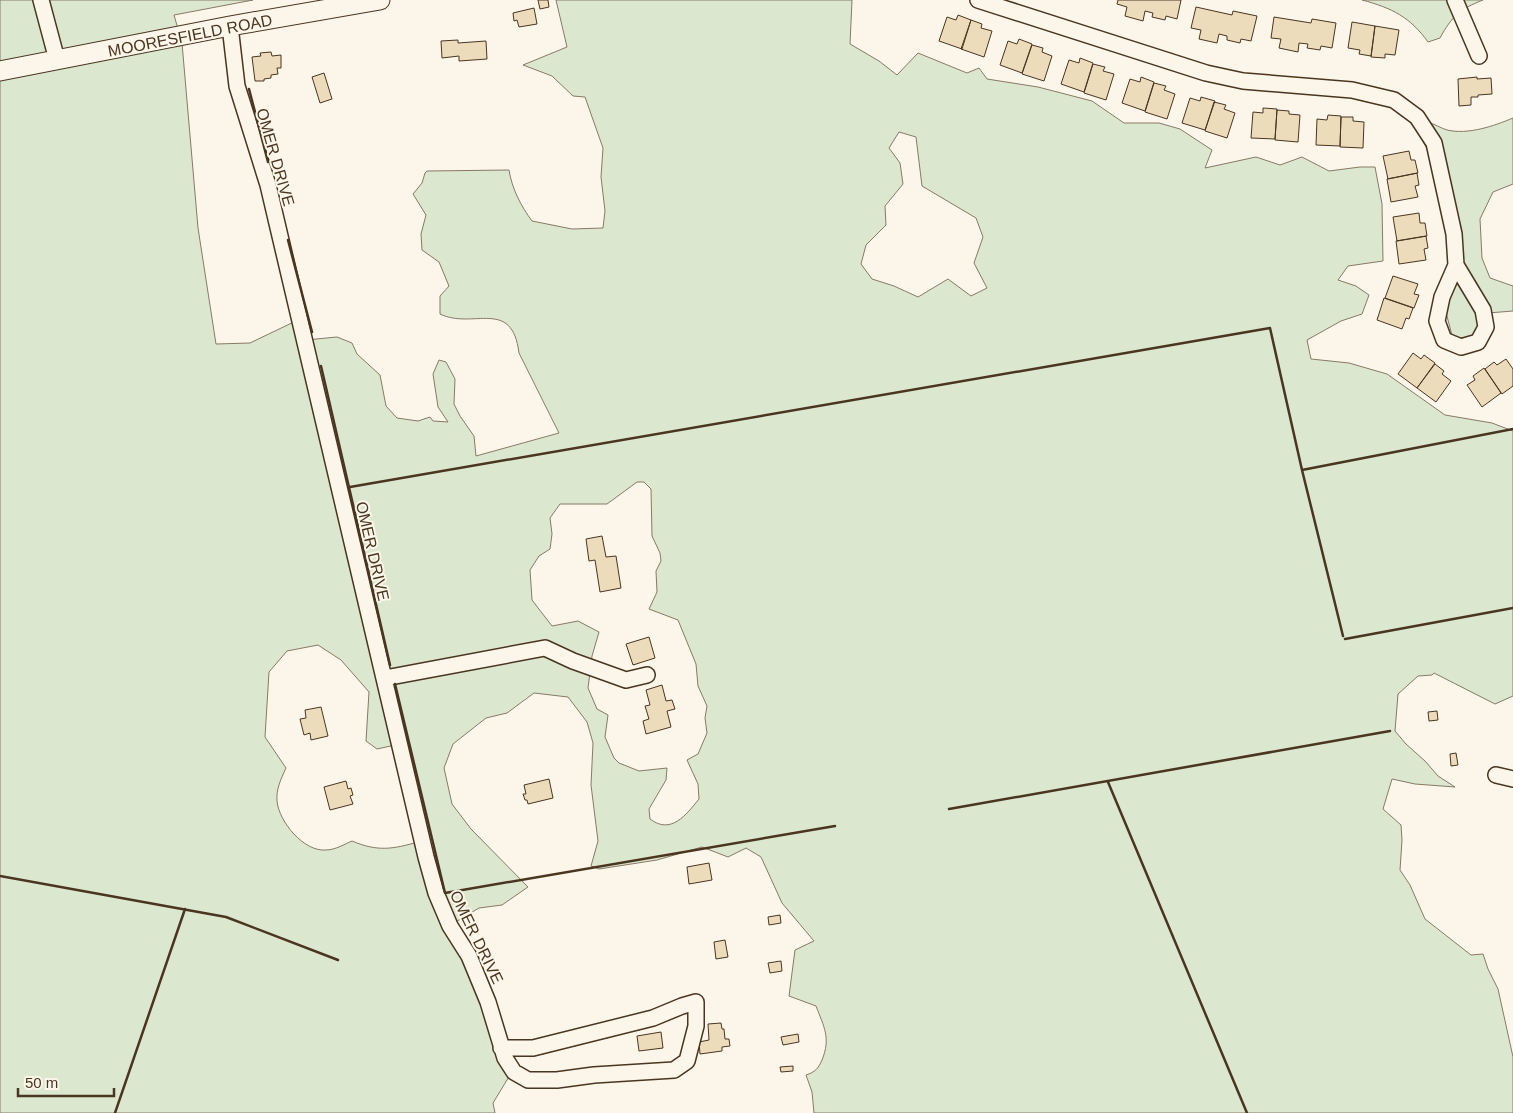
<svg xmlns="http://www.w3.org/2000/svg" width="1513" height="1113" viewBox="0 0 1513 1113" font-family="Helvetica,sans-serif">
<rect width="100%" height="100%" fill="#fbf6e9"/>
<path fill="#dce7d0" stroke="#887966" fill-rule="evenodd" d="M0,0H253L174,15L182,43L198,228L216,344L250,343L300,319L306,340L337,337L352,343L357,354L380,375L386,406L397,418L418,421L430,417L433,421L448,422L438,407L433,374L439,360L446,362L455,379L454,404L460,416L474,436L476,456L559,433L519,353C512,297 473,330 440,314V296L449,286L439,262L422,250L421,234L426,215L413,194L422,183L425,173L427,171L509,170C512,189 521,206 532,221L572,229L603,228L605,211L601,177L603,148L585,97L573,96L552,76L523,65L567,47L556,0H852L850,44L879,61L897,75L918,53L967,73L979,68L987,79L1038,87L1092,101L1124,123H1159L1180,129L1212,150L1205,168L1256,157L1280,165L1302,157L1329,171L1360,167H1375L1382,204L1383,261L1348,266L1338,280L1356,286L1369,295L1362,314L1341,321L1307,340L1311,359L1349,363L1387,374L1445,415L1492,423L1513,431V696L1495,704L1434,673L1432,675L1418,676L1398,694L1395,731L1406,744L1425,761L1438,776L1455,787L1415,784L1392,779L1383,809L1401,825L1402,840L1400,870L1410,885L1425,919L1471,955L1483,954L1488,969L1498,989L1513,1057V1113H814L812,1092L806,1075C815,1072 818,1069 822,1060C831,1038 824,1027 816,1006L789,996L795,950L814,941L782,903L761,857L746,848L728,857L702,847L657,860L599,869L591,866L598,841L591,785L593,743L587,722L568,697L534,693L507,713L486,718L453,744L444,768L452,804L471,829L528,887L502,905L479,908L449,926C459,951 471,975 480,1001C490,1028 490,1052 510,1075L493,1103L495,1113H0ZM899,132L916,137L922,186L976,218L983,237L974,263L987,288L971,296L948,279L918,297L894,286L872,279L861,264L866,245L886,225L885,206L903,184L900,163L889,148ZM637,482H644L651,489L652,536L660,553L661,561L656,571L657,592L649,609L678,620L696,664L698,686L707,706L705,718L707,733L698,754L687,760L698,784L699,799C686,815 671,835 650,819L649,809L666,780L667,768L639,771L619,763L614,758L605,737L608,715L597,709L588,688L592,656L599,632L578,621L552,626L532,600L530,570L539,556L550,549L552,534L550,518L560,504H607ZM318,645L341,660L369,692L366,741L377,749L400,744L418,842C393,849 378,852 352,841C345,844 335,850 326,850C304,852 279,822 277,801C276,789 281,779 286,768L265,737L269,672L287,651Z
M1362,0H1483C1460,9 1452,16 1440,38L1428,42C1410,17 1392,8 1362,0Z
M1513,118V184L1493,192L1480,219L1482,258L1490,278L1513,286V311L1488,313L1481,335L1453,339L1444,305L1456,247L1429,153L1420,135L1428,122C1434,124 1441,128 1447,130C1468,135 1494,126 1513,118Z"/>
<path fill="#ecdcbc" stroke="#4a3520" d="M538,0H548L549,7L540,9Z
M1118,0H1181L1177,19L1166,16L1165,20L1152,17L1153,13L1145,11L1143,21L1125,16L1127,7L1117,4Z
M1196,7L1232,15L1233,11L1257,16L1251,41L1241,39L1240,43L1227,40V36L1219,34L1217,43L1199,39L1201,30L1191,28Z
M534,8L537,24L519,27L517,20L514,21L513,13Z
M958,15L971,20L962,49L939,41L947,17L956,20Z
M1274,17L1311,23L1312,19L1336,23L1332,48L1321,46L1320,50L1307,48L1308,44L1299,43L1298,52L1279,48L1281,39L1271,38Z
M971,20L982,24L981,28L992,31L984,57L961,49Z
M1352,22L1375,26L1371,56L1359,54L1360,50L1348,48Z
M1375,26L1399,30L1395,55L1385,54V58L1371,57Z
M1019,39L1032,44L1022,73L1000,65L1008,41L1017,44Z
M458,40V43L486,41L487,59L459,61V56L442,58L441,41Z
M1032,45L1043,48L1042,52L1052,56L1044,81L1022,74Z
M271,52L272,56L281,55V68H277L278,74L271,75V78L264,79V81H255L252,57L261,56L260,53Z
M1080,58L1093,63L1084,92L1061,84L1069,60L1079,63Z
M1093,64L1105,67L1103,71L1114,74L1106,100L1084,93Z
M324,73L332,99L320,103L312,77Z
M1141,77L1154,82L1145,111L1122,103L1130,79L1140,82Z
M1477,77V79L1491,78L1492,94L1478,95V97H1471V105L1459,106L1458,79Z
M1154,83L1166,86L1164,90L1175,94L1167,119L1145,112Z
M1201,97L1215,101L1205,130L1182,123L1190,98L1200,101Z
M1214,102L1226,105L1224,109L1235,113L1227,138L1205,131Z
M1263,108L1277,109L1275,139L1251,138L1253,112L1263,113Z
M1277,110L1289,111V114L1300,115L1298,142L1275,140Z
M1328,115L1341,116L1340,146L1316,145L1317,119L1327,120Z
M1341,117H1353V121L1364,122L1363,148L1340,147Z
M1409,151L1411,160H1415L1418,173L1388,179L1383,156Z
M1417,173L1419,185L1415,186L1418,197L1391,202L1387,179Z
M1419,213L1420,223H1425L1427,236L1397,241L1393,217Z
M1426,236L1428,248L1424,249L1426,260L1399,264L1396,241Z
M1393,276L1418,284L1414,294L1419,295L1414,308L1385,298Z
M1384,298L1413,308L1409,319L1406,318L1402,329L1377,320Z
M1413,353L1421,359L1424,355L1435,363L1417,388L1398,374Z
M1506,359L1513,369V386L1502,394L1485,369L1494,362L1497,365Z
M1435,364L1444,371L1442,374L1451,381L1436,402L1417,388Z
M1484,368L1501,393L1482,407L1467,385L1475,380L1473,376Z
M602,536L606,557L616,556L621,588L600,592L595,560L589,561L586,539Z
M649,637L655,658L633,665L626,644Z
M662,685L666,701L672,700L675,709L667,711L671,727L646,734L643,721L649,719L645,706L650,705L646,690Z
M321,707L328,736L311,740L310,733L304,735L300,719L306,718L305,710Z
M1437,711L1438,720L1429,721L1428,712Z
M1456,753L1458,765L1451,766L1450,754Z
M549,779L553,798L528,804L527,800H525L523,794H526L524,785Z
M346,781L348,789L351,788L353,795L350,796L353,804L330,810L324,787Z
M709,863L712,880L689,884L687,867Z
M780,915L781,923L769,925L768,917Z
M725,940L728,957L716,959L714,942Z
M781,961L782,971L770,973L768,963Z
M721,1023L722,1029H724L725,1039H729L730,1046L722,1047V1051L700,1054L699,1042L709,1040L708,1024Z
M661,1032L663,1048L639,1051L637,1036Z
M798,1034L799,1042L783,1045L781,1037Z
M793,1066V1071L781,1072L780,1067Z"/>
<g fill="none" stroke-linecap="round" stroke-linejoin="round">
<defs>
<path id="minor" d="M41,0L57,60
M978,0L1206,73L1243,81L1352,90L1394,100L1417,117L1434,143L1454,234L1456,265L1483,310L1486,327L1478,342L1461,347L1444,340L1437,321L1442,297L1456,265
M1455,0L1479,56
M230,26L237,86L268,185L426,857L436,893L450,926L469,956L488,1002L505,1058L514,1072L528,1080H557L594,1075L674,1070L687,1061L696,1026V1002L682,1006L653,1018L533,1048H501
M385,678L545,648L573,661L626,680L647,675
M1496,775L1513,779"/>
<path id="major" d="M0,71L230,26L380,0"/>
</defs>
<use href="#minor" stroke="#4a3520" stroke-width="18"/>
<use href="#major" stroke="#4a3520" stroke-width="21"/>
<use href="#minor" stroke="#fbf6e9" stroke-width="15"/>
<use href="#major" stroke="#fbf6e9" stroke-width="19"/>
<path stroke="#4a3520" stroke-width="2.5" d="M249,89L268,162
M288,240L312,332
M321,366L390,665
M1302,470L1513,429
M350,487L1270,328L1302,470L1343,636
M1345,639L1513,608
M395,684L445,893L835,826
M1108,782L1247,1113
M949,809L1390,731
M0,876L226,917L338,960
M115,1113L185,909"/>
</g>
<g text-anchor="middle" stroke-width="4" stroke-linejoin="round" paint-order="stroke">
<g font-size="16" fill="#4a3520" stroke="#fbf6e9">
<text transform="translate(190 35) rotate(-11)" y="6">MOORESFIELD ROAD</text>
<text transform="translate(276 157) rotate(74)" y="6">OMER DRIVE</text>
<text transform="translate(373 551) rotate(77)" y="6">OMER DRIVE</text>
<text transform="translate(477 937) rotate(64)" y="6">OMER DRIVE</text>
</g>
</g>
<path d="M18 1088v8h96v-8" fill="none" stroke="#4a3520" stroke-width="2.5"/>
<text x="25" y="1088" font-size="15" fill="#4a3520" stroke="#fbf6e9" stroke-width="4" paint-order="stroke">50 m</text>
</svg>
